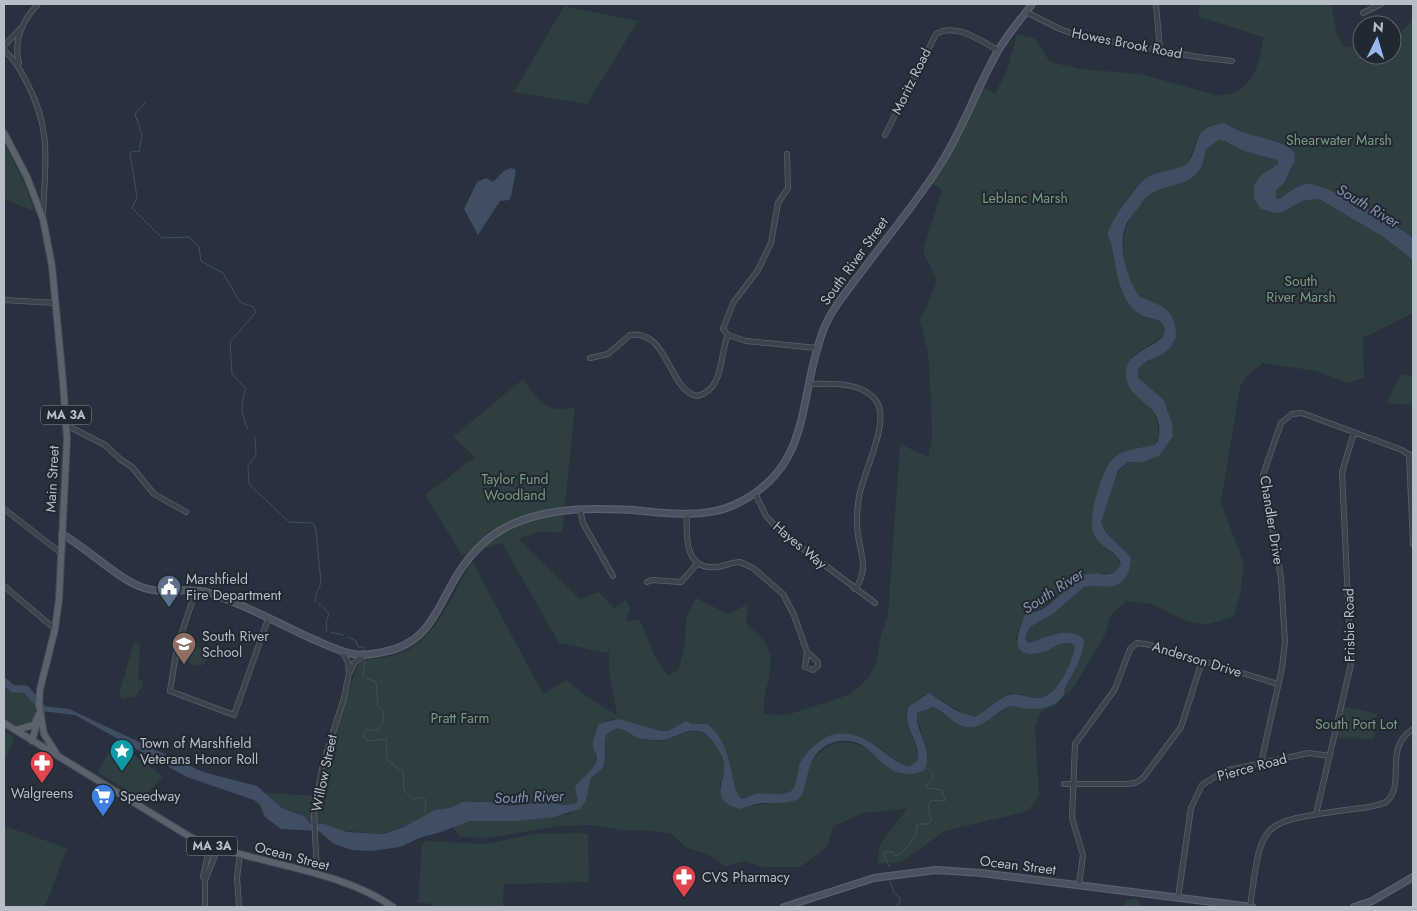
<svg xmlns="http://www.w3.org/2000/svg" width="1417" height="911" viewBox="0 0 1417 911" font-family="Jost,sans-serif">
<rect width="100%" height="100%" fill="#28313d"/>
<path fill="#2d3f40" d="M1199,4H1331L1337,36L1345,47L1362,46V55H1392V43L1413,19V238L1390,220L1319,185L1307,184L1279,199L1276,198V190L1284,183L1295,160L1277,141L1244,135L1225,123L1206,127L1199,135L1187,164C1176,172 1163,171 1150,176C1132,185 1120,212 1109,228C1112,251 1119,298 1138,313C1146,320 1159,316 1165,327V334L1133,356L1126,373C1132,406 1158,397 1159,436L1155,445L1120,454L1099,490L1094,509L1107,550L1115,555L1121,563L1116,573H1102L1060,595L1038,611L1027,612L1018,630L1016,639L1031,653C1047,652 1057,640 1073,644L1075,646C1073,661 1056,699 1039,698C1028,698 1019,691 1008,695C995,700 987,712 975,717C959,715 939,694 926,694C921,698 914,701 909,706C898,717 920,744 918,760L911,766L900,765C868,737 868,739 826,737L794,789L789,792L783,795L757,794L742,799L738,796C728,774 729,740 707,724H692L686,721L668,731H661L613,719L607,721L593,741L597,761L578,804L570,805L511,808L480,801L463,803L409,825L380,834L339,830L314,822L310,824L301,814L282,808L266,793L320,796L336,731L356,669L361,661C377,658 396,657 410,649C438,633 456,588 472,561L543,694L566,680L589,698L617,715C615,692 605,673 610,649L607,653L559,643L502,543L462,555L425,495L475,457L453,437L523,379C538,400 546,415 575,407L562,533L541,531L518,539L580,599L599,592L614,608L626,600L630,607L626,621L640,620L656,659L668,675L678,671L685,644L686,618L696,598L728,614L748,604L746,623C751,629 758,634 763,640C781,663 761,689 764,714L787,715L851,694L868,678L876,664L881,635L888,615L900,444L928,457L932,437L931,404L928,352L920,321L937,281L923,251L942,190L927,180L955,140L975,83L995,94L1008,68L1017,34L1034,38L1050,62L1080,69L1140,74L1216,95C1249,98 1261,65 1263,37L1199,17Z
M564,6L638,21L587,104L514,92Z
M1219,140L1234,144L1245,151L1278,160V164L1261,175L1283,212L1302,201L1319,199L1382,236L1413,260V313L1363,338L1364,378L1348,383L1316,371L1263,363L1248,375L1240,387L1221,502L1244,565L1240,595L1233,617L1206,625L1186,621L1152,604L1126,601L1110,616L1105,635L1075,685L1054,706L1041,711L1035,727L1039,795L1028,811L945,831L901,862L877,864L880,844L907,809L864,813L833,826L827,847L800,867H763L745,861L725,866L709,855L685,847L672,834L647,830H620L590,825L558,826L487,838L460,837L452,826L470,821H517L571,814L588,792L591,778L605,762L606,735L611,729C627,726 640,741 659,741C673,740 684,730 697,731C710,732 721,750 724,762C726,774 714,787 724,799C726,803 733,805 737,808L797,799C808,787 804,771 815,758C832,735 859,739 878,758C881,760 883,764 886,766C894,772 915,770 924,771L928,756L917,717V713L933,707L959,724L992,717L1011,706L1019,708L1064,694L1083,647L1055,634L1030,643L1025,641V636L1030,627L1054,613L1084,587H1104L1123,581L1131,565L1130,556L1106,533L1101,522C1102,512 1107,502 1110,492C1121,457 1128,463 1160,455L1173,436L1167,407L1164,400L1141,383L1137,374L1142,365L1164,353L1175,324C1168,310 1153,303 1140,297C1117,265 1116,219 1151,194C1179,173 1193,196 1206,149Z
M4,143L24,182L34,211L4,199Z
M1401,374L1413,376V405L1386,403Z
M136,642L140,644L138,678L143,681V686L135,697L123,699L119,695L133,645Z
M191,645L207,650L208,657L203,665L196,666L189,663Z
M4,683L10,689L15,685H23V690L35,702V715L29,725L18,726L4,717Z
M1342,706L1377,714L1373,739L1337,738Z
M4,731L15,738L4,762Z
M115,742L163,776L142,800L97,772Z
M4,826L67,848L45,907H4Z
M584,833L588,835L589,882L504,884L503,907H432L431,904L418,902L422,844L425,841L487,844L534,834Z
M1136,898L1142,907H1122L1126,901Z"/>
<path fill="#404e64" d="M1225,123C1248,140 1276,135 1294,152L1295,160L1284,183L1276,190V198L1279,199C1288,194 1296,186 1306,184C1323,181 1398,225 1413,238V260L1382,236L1319,199L1302,201L1283,212L1276,213L1261,209L1254,198V186L1261,175L1278,164V160L1244,151L1225,141L1219,140L1206,149C1204,157 1203,168 1196,174C1185,186 1168,184 1154,192C1147,195 1142,202 1138,208C1132,215 1126,222 1124,231C1119,252 1128,281 1140,297C1163,306 1176,309 1176,337C1173,343 1170,349 1164,353C1154,360 1136,361 1138,378L1164,400L1172,424L1173,436L1160,455L1143,462H1128L1118,470L1101,522L1106,533L1130,556C1132,563 1130,568 1127,575C1117,593 1101,584 1084,587L1054,613L1030,627L1025,637L1026,641L1030,643C1045,637 1071,625 1084,640C1082,661 1074,670 1066,687C1064,689 1065,692 1064,694C1053,713 1028,710 1011,706C993,712 981,734 960,725C950,720 943,711 933,707L917,713C915,734 935,749 924,771C877,786 879,736 840,741C800,747 811,792 798,799C785,806 769,801 756,804C751,805 746,807 741,809C707,801 726,783 724,763C723,756 718,749 714,743C710,738 705,732 699,731C687,728 674,739 662,740C656,741 649,739 643,739C628,737 621,719 606,735C602,760 612,763 591,778L586,801L580,809L554,817L517,821H470L438,833L422,837L400,847L371,851L352,850L334,844L319,831L281,829L265,817L260,805L254,800L187,777L75,715L42,711L43,706L69,709L203,772L257,786L282,808L304,816L310,824H324L347,832L383,834L404,827L435,810L450,808L463,802H488L510,806L544,802L564,805L575,804L578,801L575,787C582,777 595,770 597,759C597,753 592,749 593,743C593,736 598,732 598,724L618,719L661,731H668L686,721L692,724H707C736,745 728,790 742,799C747,798 751,795 756,794C768,792 780,798 791,791C797,787 797,774 799,766C804,753 822,736 836,734C870,728 893,769 911,766L918,760C921,740 900,726 909,706L929,693L957,711L975,717C986,712 995,701 1006,696C1018,691 1029,699 1040,698C1057,697 1073,661 1075,646L1073,644C1059,640 1054,649 1043,652C1007,662 1017,630 1027,612C1049,617 1067,579 1088,574C1104,571 1113,581 1121,563C1116,550 1099,548 1093,532C1088,518 1102,466 1115,457C1126,449 1141,448 1155,445L1158,441C1168,400 1123,404 1126,371C1128,349 1162,347 1165,331C1164,316 1147,320 1138,313C1118,299 1116,265 1111,243C1110,239 1108,237 1108,233C1110,222 1135,187 1145,179C1157,170 1174,172 1187,164C1203,142 1189,128 1225,123Z
M511,168L516,170L511,197L509,200L500,201L478,235L464,209L477,182L486,178L493,182L504,171Z"/>
<g fill="none" stroke-linecap="round" stroke-linejoin="round">
<path stroke="#404e64" stroke-width="1" d="M146,102L135,114L142,135L139,152L132,151L130,153L137,197L132,208L162,238L189,237L199,247L201,261L223,273L240,302L253,307L256,312L230,342L232,374L246,389C240,403 241,415 248,429
M255,437L256,455L248,466L249,484L289,522L313,523L316,530L321,583L316,594L315,602
M318,604L321,605
M323,607L329,614L326,623L327,631
M330,632L343,635
M348,637L356,641L358,647H364V651
M365,658L363,677L376,682L378,707L383,711V722L379,730H366L363,737L369,741L386,739L387,760L403,772L404,790L414,799L421,797L426,800L425,811L427,815
M890,868L884,856L885,852H893L895,856L901,854L916,836L917,824H928L931,821L928,804L931,800L945,801L942,790L928,788L926,785L933,778V773L926,768
M890,881L894,893L900,898V904H897L898,907"/>
<path stroke="#404e64" stroke-width="7" d="M4,681L13,689H26L43,709"/>
<defs>
<path id="street" d="M1156,4L1160,50
M1026,12L1060,29L1079,36L1198,57L1232,61
M1363,13L1381,4
M4,46L20,29
M4,50C17,62 20,70 28,85C52,131 45,165 43,214
M19,63C13,40 22,21 38,4
M885,135L936,34C956,22 980,41 998,50
M4,300L56,303
M728,335L723,329L733,303L758,270L771,243L778,203L788,188L787,154
M590,358L608,354L630,335C668,329 669,391 697,396C725,390 719,354 728,335L746,341L817,348
M810,384C831,383 864,382 877,402C890,423 863,472 859,497C857,509 856,522 858,535C861,556 869,570 855,589
M66,425L105,445L120,459L132,467L154,494L186,512
M1409,454L1413,544
M755,493L766,516L782,533L875,603
M4,509L61,553
M580,509L583,523L613,576
M687,513C686,535 684,571 717,567C725,566 732,562 740,562L753,568L783,594L794,615L807,652L818,662V666L813,670L805,667L807,652
M647,582L652,580L681,582L698,563
M4,586L55,629
M196,590L177,647L170,691L234,715L268,619
M350,672L354,663L364,655
M1261,763L1282,668L1285,642L1281,578L1263,475L1281,423L1292,414L1302,413L1402,450L1413,458
M1064,784H1126L1135,783L1143,778L1181,727L1202,661
M1316,814L1351,664L1342,472L1354,433
M317,875L314,812L323,764L344,698L349,673L348,662L342,651
M205,881L218,848
M1079,885L1083,855L1072,818L1075,744L1115,689L1130,649L1137,643L1151,645L1278,684
M1178,898L1191,808L1202,785L1224,771L1309,753L1330,756
M205,907V881L203,877L210,845
M239,907L237,877L240,854
M1250,907C1262,820 1258,823 1345,810C1358,808 1374,808 1386,802C1407,784 1382,749 1413,729"/>
<path id="secondary" d="M62,534C87,548 119,580 144,588C165,595 185,586 210,593C243,604 276,622 308,637C323,643 337,651 353,654C363,656 373,654 383,652C432,643 437,605 461,569C474,550 493,532 515,523C553,507 593,508 633,510C666,513 703,519 734,505C814,468 797,399 823,331C831,309 848,290 862,271C888,236 917,202 940,165C962,131 975,93 994,58C1004,38 1019,22 1032,4
M784,907L874,878L936,870L981,873L1252,907
M1354,907L1372,901L1413,877"/>
<path id="primary" d="M4,133L27,177L43,219L52,266L63,382L67,439L59,599L55,629L40,689L39,705L44,734L58,756
M4,723L192,838C255,865 338,868 393,907
M16,730L34,725L39,714
M32,741L37,723"/>
</defs>
<use href="#street" stroke="#5a616b" stroke-width="6"/>
<use href="#secondary" stroke="#5a616b" stroke-width="8"/>
<use href="#primary" stroke="#454c56" stroke-width="8"/>
<use href="#street" stroke="#3c434d" stroke-width="4.5"/>
<use href="#secondary" stroke="#4a525f" stroke-width="5.5"/>
<use href="#primary" stroke="#5a626d" stroke-width="6"/>
</g>
<defs>
<symbol id="civic-pin" viewBox="-11 -11 22 30"><path d="M0 17L-7.5 6A9.5 9.5 0 1 1 7.5 6Z" fill="#5c6f8a" stroke="#212832"/><path d="M-.6-6.5H3V-4.5H.6V-3L4-1V1h2V6H-6V1h2V-1L-.6-3ZM-1.2 2.5V6h2.4V2.5Z" fill="#fff"/></symbol>
<symbol id="school-pin" viewBox="-11 -11 22 30"><path d="M0 17L-7.5 6A9.5 9.5 0 1 1 7.5 6Z" fill="#8d6e63" stroke="#212832"/><path d="M0-5L7-2L0 1L-7-2ZM-4 1L0 2.5L4 1V4Q0 6-4 4Z" fill="#fff"/></symbol>
<symbol id="sight-pin" viewBox="-11 -11 22 30"><path d="M0 17L-7.5 6A9.5 9.5 0 1 1 7.5 6Z" fill="#0f9aa8" stroke="#212832"/><path d="M0-6L1.8-2.2L6-1.7L2.9 1.2L3.7 5.4L0 3.3L-3.7 5.4L-2.9 1.2L-6-1.7L-1.8-2.2Z" fill="#fff"/></symbol>
<symbol id="pharmacy-pin" viewBox="-11 -11 22 30"><path d="M0 17L-7.5 6A9.5 9.5 0 1 1 7.5 6Z" fill="#e0444e" stroke="#212832"/><path d="M-2-6h4v4h4v4h-4v4h-4v-4h-4v-4h4Z" fill="#fff"/></symbol>
<symbol id="supermarket-pin" viewBox="-11 -11 22 30"><path d="M0 17L-7.5 6A9.5 9.5 0 1 1 7.5 6Z" fill="#3f7fe0" stroke="#212832"/><path d="M-6-5.5h2.5l.6 2H6L4.5 2H-2.5L-4.4-4H-6ZM-1.5 3.2a1.3 1.3 0 1 0 .1 0ZM3 3.2a1.3 1.3 0 1 0 .1 0Z" fill="#fff"/></symbol>
</defs>
<g fill-rule="evenodd">
<use href="#civic-pin" x="155" y="573" width="28" height="38"/>
<use href="#school-pin" x="170" y="630" width="28" height="38"/>
<use href="#sight-pin" x="108" y="737" width="28" height="38"/>
<use href="#pharmacy-pin" x="28" y="749" width="28" height="38"/>
<use href="#supermarket-pin" x="89" y="782" width="28" height="38"/>
<use href="#pharmacy-pin" x="670" y="863" width="28" height="38"/>
</g>
<g text-anchor="middle" stroke-width="4" stroke-linejoin="round" paint-order="stroke">
<g fill="#212832" stroke="#8b919b" stroke-width="1">
<rect x="41" y="405.5" width="50" height="19" rx="4"/>
<rect x="187" y="836.5" width="50" height="19" rx="4"/>
</g>
<g font-size="12" font-weight="bold" fill="#b8bec8">
<text x="66" y="419">MA 3A</text>
<text x="212" y="850">MA 3A</text>
</g>
<g font-size="14" fill="#b8bec8" stroke="#212832">
<text transform="translate(1127 43) rotate(11)" y="5">Howes Brook Road</text>
<text transform="translate(911 81) rotate(-64)" y="5">Moritz Road</text>
<text transform="translate(854 261) rotate(-54)" y="5">South River Street</text>
<text transform="translate(52 479) rotate(-87)" y="5">Main Street</text>
<text transform="translate(1272 520) rotate(81)" y="5">Chandler Drive</text>
<text transform="translate(800 545) rotate(40)" y="5">Hayes Way</text>
<text transform="translate(1349 625) rotate(-91)" y="5">Frisbie Road</text>
<text transform="translate(1197 659) rotate(17)" y="5">Anderson Drive</text>
<text transform="translate(1252 767) rotate(-15)" y="5">Pierce Road</text>
<text transform="translate(324 773) rotate(-78)" y="5">Willow Street</text>
<text transform="translate(292 856) rotate(15)" y="5">Ocean Street</text>
<text transform="translate(1018 865) rotate(7)" y="5">Ocean Street</text>
</g>
<g font-size="14" fill="#799b81" stroke="#212832">
<text x="1339" y="145">Shearwater Marsh</text>
<text x="1025" y="203">Leblanc Marsh</text>
<text x="1301" y="286">South<tspan x="1301" dy="16">River Marsh</tspan></text>
<text x="515" y="484">Taylor Fund<tspan x="515" dy="16">Woodland</tspan></text>
<text x="460" y="723">Pratt Farm</text>
<text x="1356" y="729">South Port Lot</text>
</g>
<g font-size="14" fill="#b8bec8" stroke="#212832" text-anchor="start">
<text x="186" y="584">Marshfield<tspan x="186" dy="16">Fire Department</tspan></text>
<text x="202" y="641">South River<tspan x="202" dy="16">School</tspan></text>
<text x="140" y="748">Town of Marshfield<tspan x="140" dy="16">Veterans Honor Roll</tspan></text>
<text x="42" y="798" text-anchor="middle">Walgreens</text>
<text x="120" y="801">Speedway</text>
<text x="702" y="882">CVS Pharmacy</text>
</g>
<g font-size="15" font-style="italic" fill="#8394ab" stroke="#212832">
<text transform="translate(1368 206) rotate(31)" y="5">South River</text>
<text transform="translate(1053 591) rotate(-33)" y="5">South River</text>
<text transform="translate(529 797) rotate(-2)" y="5">South River</text>
</g>
</g>
<rect width="1417" height="911" fill="none" stroke="#b8bec8" stroke-width="10"/>
<g transform="translate(1377 40) rotate(5)"><circle r="24" fill="#212832" stroke="#5d646e"/>
<path d="M0-4L9 19L0 12L-9 19Z" fill="#99b8ec"/>
<text y="-8" font-size="14" font-weight="bold" text-anchor="middle" fill="#b8bec8">N</text>
</g>
</svg>
